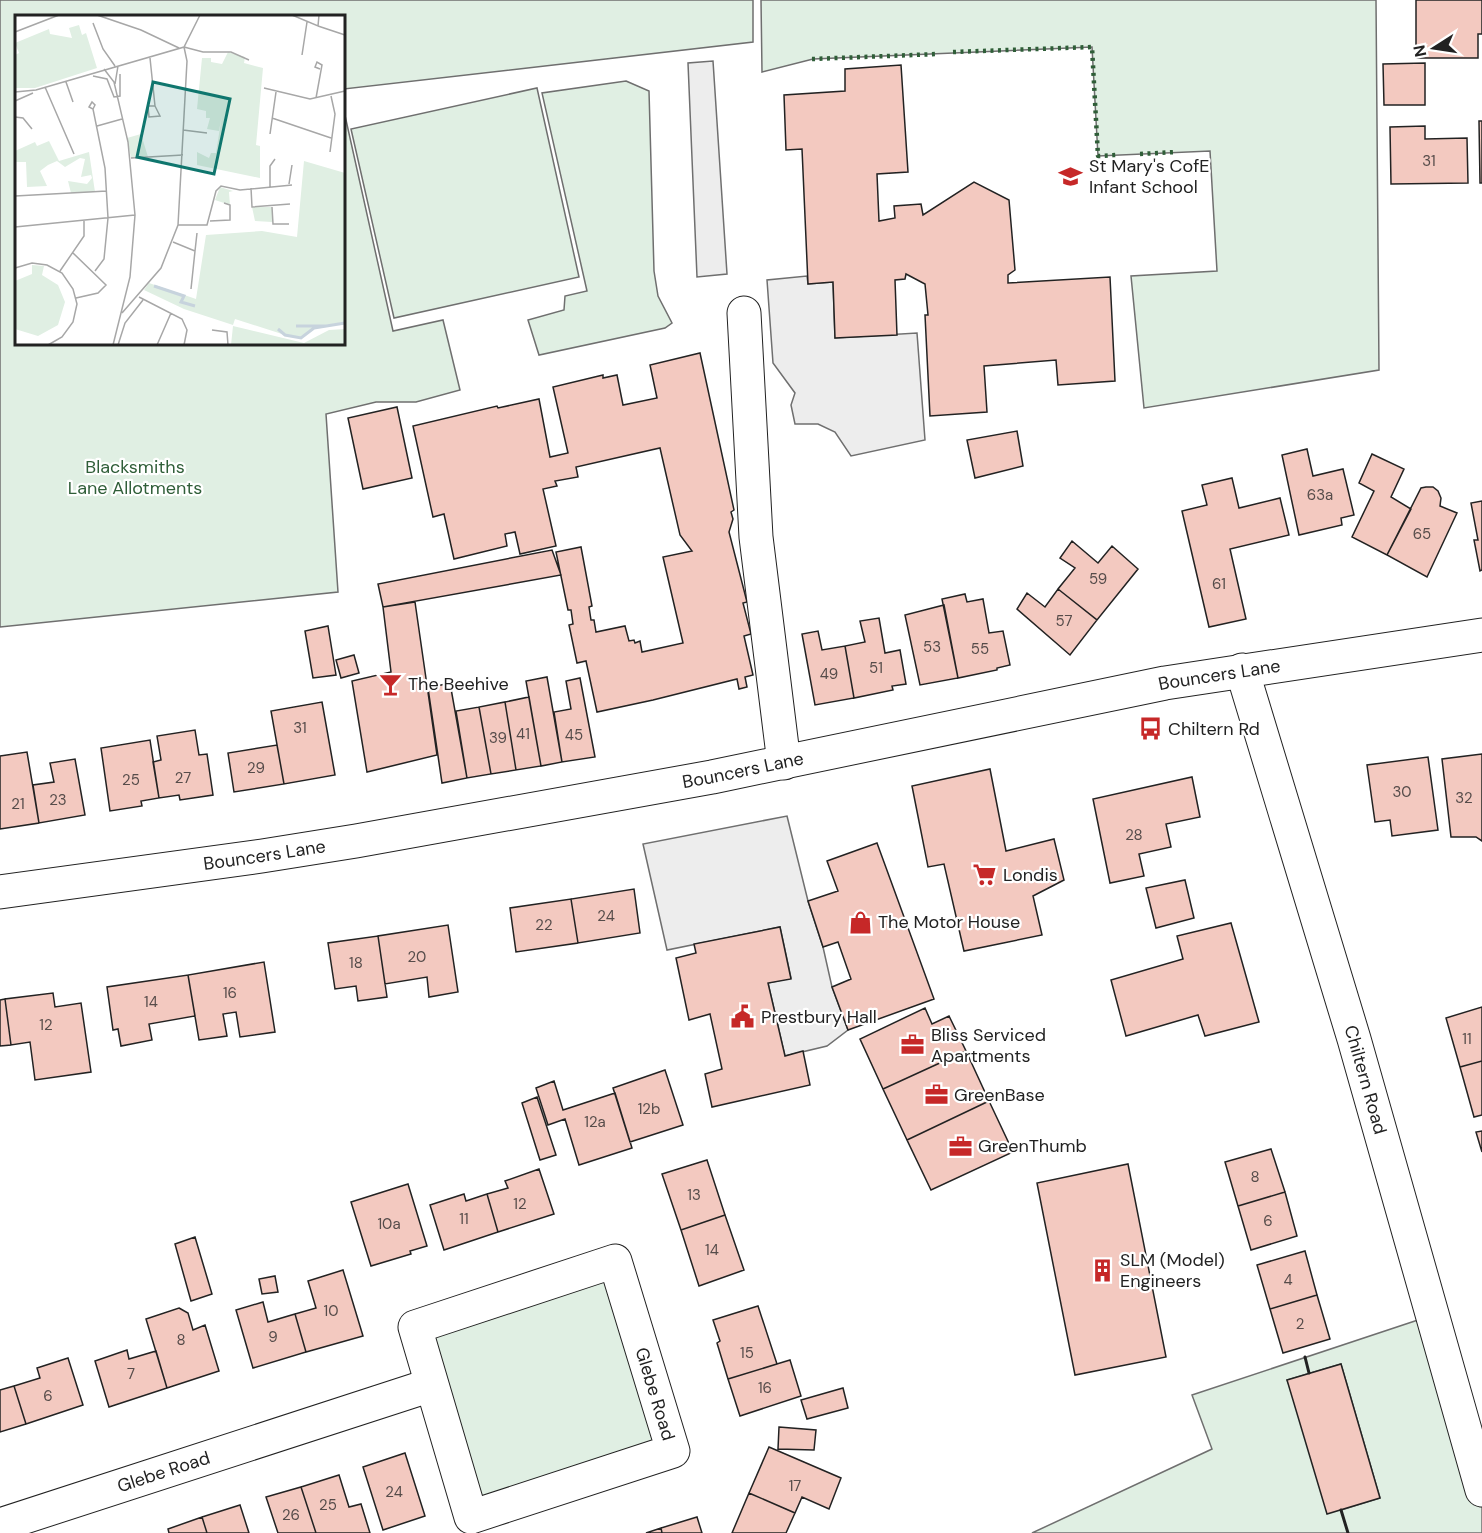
<svg xmlns="http://www.w3.org/2000/svg" width="1482" height="1533" viewBox="0 0 1482 1533" font-family="'DM Sans',sans-serif">
<rect width="100%" height="100%" fill="#fff"/>
<path fill="#e0efe3" stroke="#6f6f6f" stroke-width="1.5" fill-rule="evenodd" d="M0,0H753V42L344,89V16H16V344H344V111L393,331L443,320L460,390L416,402H376L326,414L338,592L0,627Z
M761,0H1376L1379,370L1144,408L1131,276L1217,271L1210,151L1098,156L1092,47L813,59L762,72Z
M626,81L649,91L654,271L658,296L672,323L665,328L539,355L528,320L564,310L565,296L587,291L542,93Z
M537,88L579,277L394,318L351,129Z
M615,1261L673,1451L471,1517L415,1327Z
M1433,1315L1482,1490V1533H1032L1212,1449L1192,1395ZM1341,1364L1380,1498L1341,1510L1287,1380Z"/>
<path fill="#ededed" stroke="#6f6f6f" stroke-width="1.5" d="M713,61L727,274L697,277L688,63Z
M807,276L808,284L833,282L835,338L917,333L925,440L851,456L835,432L818,424H795L791,405L795,393L773,363L767,280Z
M787,816L808,901L823,947L832,987L848,1030L827,1046L785,1056L768,983L791,978L780,927L667,950L643,844Z"/>
<path fill="#f3c9c0" stroke="#222" stroke-width="1.5" d="M1416,0H1482V34H1478V58H1416Z
M1425,63V105H1384L1383,64Z
M901,65L908,172L877,174L879,221L895,218L894,206L921,204L923,215L974,182L1009,200L1015,270L1008,275V283L1110,277L1115,381L1058,385L1056,360L984,366L987,412L930,416L925,315H928L925,284L906,274L905,279L895,280L897,335L835,338L833,282L808,284L802,149L786,150L784,95L845,91V69Z
M1479,121H1482V183H1480Z
M1425,126V139L1467,138L1468,183L1391,184L1390,127Z
M700,353L734,510L731,512L733,519L729,532L747,602L743,603L751,634L744,636L753,675L745,677L747,687L739,689L737,679L653,700L597,712L586,661L577,663L569,625L573,624L571,610H568L556,552L581,547L592,606L589,607L591,620H594L596,632L625,626L629,641L634,640L635,643L640,641L642,652L683,643L663,557L692,551L680,535L660,448L576,467L578,477L555,481L557,486L543,489L556,546L520,554L515,532L505,534L507,546L454,559L444,514L433,517L413,426L497,406L498,408L539,399L550,457L568,453L553,387L603,375V378L617,375L623,405L657,398L650,365Z
M397,407L412,478L363,489L348,418Z
M1017,431L1023,466L975,478L967,440Z
M1307,449L1313,476L1343,469L1354,515L1341,518L1342,525L1299,535L1282,455Z
M1372,454L1404,469L1391,497L1411,509L1387,555L1352,537L1374,491L1359,483Z
M1232,478L1239,508L1280,498L1289,535L1230,549L1246,619L1209,627L1182,511L1207,505L1202,485Z
M1426,487H1433L1438,491L1441,498L1440,506L1457,513L1427,577L1387,555L1421,488Z
M1482,501V570L1480,571L1474,540H1478L1471,503Z
M1072,541L1098,563L1112,546L1138,569L1097,620L1058,589L1075,568L1060,558Z
M552,550L561,575L383,607L378,584Z
M1058,589L1097,620L1070,655L1017,609L1027,593L1045,607Z
M965,594L967,602L983,599L989,633L1003,631L1010,665L997,668V670L958,678L942,599Z
M415,602L437,755L367,772L352,681L391,672L383,607Z
M944,605L958,678L920,685L905,615Z
M879,618L885,653L900,650L906,684L892,686L893,690L854,698L845,646L865,642L860,621Z
M328,626L336,675L313,678L305,631Z
M818,631L822,650L845,646L854,698L815,705L802,634Z
M354,655L359,673L341,678L336,660Z
M547,677L562,762L541,766L526,681Z
M580,678L595,757L562,762L554,712L571,709L566,681Z
M450,683L467,778L442,783L428,688Z
M529,697L541,766L516,770L505,702Z
M322,702L335,775L284,784L271,711Z
M505,702L516,770L491,774L479,707Z
M479,707L491,774L467,778L456,711Z
M195,730L199,755L207,754L213,795L180,800L179,795L159,798L153,762L161,760L157,736Z
M150,740L159,798L141,801L142,806L110,811L101,748Z
M277,745L284,784L234,792L228,753Z
M27,752L39,823L0,829V756Z
M1482,754V841L1476,837H1451L1442,759Z
M1428,757L1438,830L1392,836L1390,820L1375,822L1367,765Z
M75,759L85,815L39,823L33,785L54,782L50,763Z
M990,769L1006,851L1054,839L1064,880L1033,896L1042,935L964,951L944,864L928,867L912,786Z
M1192,777L1200,817L1166,824L1171,847L1139,854L1144,876L1110,883L1093,799Z
M877,843L934,999L848,1030L832,987L851,979L838,942L823,947L808,901L838,891L827,861Z
M1185,880L1194,918L1156,928L1146,888Z
M634,889L640,933L578,943L571,899Z
M571,899L578,943L516,952L510,908Z
M1231,923L1259,1022L1205,1036L1198,1015L1126,1036L1111,980L1183,959L1177,936Z
M448,925L458,992L429,997L427,977L385,984L378,936Z
M780,927L791,979L768,983L785,1056L803,1051L810,1085L712,1107L705,1074L722,1069L710,1014L689,1020L676,958L696,953L694,944Z
M378,936L387,997L358,1001L356,986L335,989L328,943Z
M264,962L275,1032L240,1037L236,1012L223,1014L227,1036L199,1040L188,975Z
M188,975L195,1016L149,1024L152,1040L121,1046L118,1029L113,1030L107,987Z
M53,993L55,1007L81,1003L91,1072L35,1080L30,1042L11,1045L5,999Z
M5,999L11,1045L0,1046V1000Z
M1482,1007V1061L1460,1067L1446,1018Z
M925,1008L932,1024L949,1016L966,1051L883,1089L860,1039Z
M966,1051L989,1101L907,1140L883,1089Z
M1482,1061V1115L1474,1117L1460,1067Z
M665,1070L683,1125L630,1142L613,1088Z
M554,1081L563,1110L615,1093L632,1148L579,1165L565,1119L548,1125L536,1088Z
M537,1097L556,1155L540,1160L522,1103Z
M989,1101L1013,1152L931,1190L907,1140Z
M1482,1131V1152L1476,1132Z
M1271,1149L1285,1192L1238,1206L1225,1162Z
M707,1160L725,1215L681,1230L662,1174Z
M1128,1164L1166,1357L1075,1375L1037,1183Z
M539,1169L554,1214L498,1232L487,1194L508,1188L505,1181Z
M408,1184L427,1246L410,1251L411,1254L371,1266L351,1202Z
M1285,1192L1297,1236L1251,1250L1238,1206Z
M464,1194L466,1201L487,1194L498,1232L444,1250L430,1205Z
M725,1215L744,1270L699,1286L681,1230Z
M195,1237L212,1294L191,1301L175,1244Z
M1305,1251L1317,1295L1270,1309L1257,1265Z
M343,1270L363,1336L306,1352L295,1314L316,1308L308,1281Z
M275,1276L278,1292L262,1294L259,1279Z
M1317,1295L1330,1339L1283,1353L1270,1309Z
M263,1302L268,1322L295,1314L306,1352L253,1368L236,1310Z
M758,1306L777,1364L728,1379L717,1343L720,1341L713,1320Z
M179,1308L188,1313L193,1330L205,1325L219,1371L167,1388L146,1319Z
M127,1350L129,1359L156,1351L167,1388L109,1407L95,1361Z
M68,1358L83,1405L26,1424L14,1386L40,1378L37,1368Z
M790,1360L801,1396L740,1416L728,1379Z
M1341,1364L1380,1498L1327,1514L1287,1380Z
M14,1386L26,1424L0,1432V1390Z
M843,1388L848,1408L807,1419L801,1400Z
M779,1427L816,1430L814,1450L778,1449Z
M769,1447L841,1478L829,1509L802,1497L795,1513L749,1493Z
M405,1453L425,1516L383,1530L363,1467Z
M339,1475L349,1507L361,1504L370,1533H316L301,1487Z
M301,1487L316,1533H278L266,1497Z
M749,1493L795,1513L786,1533H732Z
M240,1505L249,1533H207L202,1517Z
M202,1517L207,1533H169L168,1529Z
M697,1517L702,1533H662L661,1528Z
M661,1528L662,1533H646Z"/>
<g fill="none" stroke-linecap="round" stroke-linejoin="round">
<defs>
<g id="minor">
<path d="M744,313L756,537L784,763"/>
<path id="s1" d="M1242,670L1354,1039L1482,1490"/>
<path id="s2" d="M0,892L262,856L356,841L712,777L1165,683L1482,635"/>
<path d="M615,1261L673,1451L471,1517L415,1327Z"/>
<path id="s3" d="M0,1525L431,1385"/>
</g>
</defs>
<use href="#minor" stroke="#222" stroke-width="35"/>
<use href="#minor" stroke="#fff" stroke-width="33"/>
<path stroke="#2f5e38" stroke-width="4.5" stroke-dasharray="3 4.5" stroke-linecap="butt" d="M953,52L1092,47L1098,156L1117,155
M812,59L938,54
M1140,154L1176,152"/>
<path stroke="#222" stroke-width="3" d="M1305,1357L1309,1373
M1341,1510L1348,1533"/>
</g>
<defs>
<symbol id="school-bare" viewBox="-9 -9 18 18"><path d="M0-5L7-2L0 1L-7-2ZM-4 1L0 2.5L4 1V4Q0 6-4 4Z" fill="#c62828" stroke="#fff" stroke-width="2.5" paint-order="stroke"/></symbol>
<symbol id="bar-bare" viewBox="-9 -9 18 18"><path d="M-6-5H6L.8 .8V4.5H3.5V6h-7V4.5H-.8V.8Z" fill="#c62828" stroke="#fff" stroke-width="2.5" paint-order="stroke"/></symbol>
<symbol id="bus-bare" viewBox="-9 -9 18 18"><path d="M-5-6H5V4H4V6H2V4H-2V6H-4V4H-5ZM-3.5-4V0h7V-4ZM-3.5 1.2v1.5H-2V1.2ZM2 1.2v1.5H3.5V1.2Z" fill="#c62828" stroke="#fff" stroke-width="2.5" paint-order="stroke"/></symbol>
<symbol id="supermarket-bare" viewBox="-9 -9 18 18"><path d="M-6-5.5h2.5l.6 2H6L4.5 2H-2.5L-4.4-4H-6ZM-1.5 3.2a1.3 1.3 0 1 0 .1 0ZM3 3.2a1.3 1.3 0 1 0 .1 0Z" fill="#c62828" stroke="#fff" stroke-width="2.5" paint-order="stroke"/></symbol>
<symbol id="shop-bare" viewBox="-9 -9 18 18"><path d="M-5-2.5h2.3a2.7 3.5 0 0 1 5.4 0H5L5.5 6h-11ZM-1.5-2.5h3a1.5 2.3 0 0 0-3 0Z" fill="#c62828" stroke="#fff" stroke-width="2.5" paint-order="stroke"/></symbol>
<symbol id="civic-bare" viewBox="-9 -9 18 18"><path d="M-.6-6.5H3V-4.5H.6V-3L4-1V1h2V6H-6V1h2V-1L-.6-3ZM-1.2 2.5V6h2.4V2.5Z" fill="#c62828" stroke="#fff" stroke-width="2.5" paint-order="stroke"/></symbol>
<symbol id="office-bare" viewBox="-9 -9 18 18"><path d="M-6-3h4V-5.5h4V-3h4V5H-6ZM-1-4.5V-3h2v-1.5ZM-6 0V1H6V0Z" fill="#c62828" stroke="#fff" stroke-width="2.5" paint-order="stroke"/></symbol>
<symbol id="building-bare" viewBox="-9 -9 18 18"><path d="M-4-6H4V6H1V3H-1V6H-4ZM-2.5-4.3h1.7v1.8h-1.7ZM.8-4.3h1.7v1.8H.8ZM-2.5-1h1.7V.8h-1.7ZM.8-1h1.7V.8H.8Z" fill="#c62828" stroke="#fff" stroke-width="2.5" paint-order="stroke"/></symbol>
</defs>
<g fill-rule="evenodd">
<use href="#school-bare" x="1054" y="160" width="33" height="33"/>
<use href="#bar-bare" x="374" y="668" width="33" height="33"/>
<use href="#bus-bare" x="1134" y="712" width="33" height="33"/>
<use href="#supermarket-bare" x="968" y="858" width="33" height="33"/>
<use href="#shop-bare" x="844" y="906" width="33" height="33"/>
<use href="#civic-bare" x="726" y="1000" width="33" height="33"/>
<use href="#office-bare" x="896" y="1028" width="33" height="33"/>
<use href="#office-bare" x="920" y="1078" width="33" height="33"/>
<use href="#office-bare" x="944" y="1130" width="33" height="33"/>
<use href="#building-bare" x="1086" y="1254" width="33" height="33"/>
</g>
<g text-anchor="middle" stroke-width="4.5" stroke-linejoin="round" paint-order="stroke">
<g font-size="15" fill="#564c4a">
<text x="1429" y="166">31</text>
<text x="1320" y="500">63a</text>
<text x="1422" y="539">65</text>
<text x="1098" y="584">59</text>
<text x="1219" y="589">61</text>
<text x="1064" y="626">57</text>
<text x="932" y="652">53</text>
<text x="980" y="654">55</text>
<text x="876" y="673">51</text>
<text x="829" y="679">49</text>
<text x="300" y="733">31</text>
<text x="523" y="739">41</text>
<text x="574" y="740">45</text>
<text x="498" y="743">39</text>
<text x="256" y="773">29</text>
<text x="183" y="783">27</text>
<text x="131" y="785">25</text>
<text x="1402" y="797">30</text>
<text x="1464" y="803">32</text>
<text x="58" y="805">23</text>
<text x="18" y="809">21</text>
<text x="1134" y="840">28</text>
<text x="606" y="921">24</text>
<text x="544" y="930">22</text>
<text x="417" y="962">20</text>
<text x="356" y="968">18</text>
<text x="230" y="998">16</text>
<text x="151" y="1007">14</text>
<text x="46" y="1030">12</text>
<text x="1467" y="1044">11</text>
<text x="649" y="1114">12b</text>
<text x="595" y="1127">12a</text>
<text x="1255" y="1182">8</text>
<text x="694" y="1200">13</text>
<text x="520" y="1209">12</text>
<text x="464" y="1224">11</text>
<text x="1268" y="1226">6</text>
<text x="389" y="1229">10a</text>
<text x="712" y="1255">14</text>
<text x="1288" y="1285">4</text>
<text x="331" y="1316">10</text>
<text x="1300" y="1329">2</text>
<text x="273" y="1342">9</text>
<text x="181" y="1345">8</text>
<text x="747" y="1358">15</text>
<text x="131" y="1379">7</text>
<text x="765" y="1393">16</text>
<text x="48" y="1401">6</text>
<text x="795" y="1491">17</text>
<text x="394" y="1497">24</text>
<text x="328" y="1510">25</text>
<text x="291" y="1520">26</text>
</g>
<g font-size="18" fill="#222" stroke="#fff" text-anchor="start">
<text x="1089" y="172">St Mary's CofE<tspan x="1089" dy="21">Infant School</tspan></text>
<text x="408" y="690">The Beehive</text>
<text x="1168" y="735">Chiltern Rd</text>
<text x="1003" y="881">Londis</text>
<text x="878" y="928">The Motor House</text>
<text x="761" y="1023">Prestbury Hall</text>
<text x="931" y="1041">Bliss Serviced<tspan x="931" dy="21">Apartments</tspan></text>
<text x="954" y="1101">GreenBase</text>
<text x="978" y="1152">GreenThumb</text>
<text x="1120" y="1266">SLM (Model)<tspan x="1120" dy="21">Engineers</tspan></text>
</g>
<g font-size="18" fill="#2f5e38" stroke="#fff">
<text x="135" y="473">Blacksmiths<tspan x="135" dy="21">Lane Allotments</tspan></text>
</g>
<g font-size="18" fill="#222" stroke="#fff">
<text dy="6" stroke="none"><textPath href="#s2" startOffset="1239">Bouncers Lane</textPath></text>
<text dy="6" stroke="none"><textPath href="#s2" startOffset="753">Bouncers Lane</textPath></text>
<text dy="6" stroke="none"><textPath href="#s2" startOffset="267">Bouncers Lane</textPath></text>
<text dy="6" stroke="none"><textPath href="#s1" startOffset="428">Chiltern Road</textPath></text>
<text transform="translate(655 1394) rotate(73)" y="6">Glebe Road</text>
<text dy="6" stroke="none"><textPath href="#s3" startOffset="172">Glebe Road</textPath></text>
</g>
</g>
<g transform="translate(15 15)">
<rect width="330" height="330" fill="#fff"/>
<path d="M64,10L67,20L71,18L82,53L20,73H0V40L4,38L0,28L34,14L35,19L57,23L54,13ZM213,37L230,42L229,48L248,53L241,130L245,131V163L182,150V137L194,143L196,138H201L207,100L204,116L192,114L195,103H191V96L182,94L187,43H196V47L207,49ZM126,119L133,142L116,143L112,123ZM34,126L44,146L74,137L80,177L56,178L53,166L72,169L77,163L76,160L66,162L70,144L65,143L50,152L42,146L33,150L25,156L32,171L12,172L11,147H0V136L20,127L22,131ZM289,146L330,158V307L299,312L286,323L270,320L220,304L218,310L169,294L129,275L134,268L181,284L191,220L247,216L282,222ZM205,172L218,176L214,177L215,190L200,185ZM237,192H257V207L240,206ZM17,250L29,251L27,260L43,270L50,287L43,310L23,321L0,314V266L17,259ZM218,311L289,328L314,315L330,314V330H216Z" fill="#e0efe3"/>
<path fill="none" stroke="#c7d3dd" stroke-width="3" d="M139,271L169,281L166,287L180,291M281,311H312M263,314L270,320L286,323L299,313L330,308"/>
<path fill="none" stroke="#a7a7a7" stroke-width="1.5" d="M82,0L126,15L164,33M277,0L303,11L304,0M78,8L88,34L100,51M303,11L330,20M0,17L44,0M169,32L188,37H216L234,45M287,40L292,7M135,43L140,91H133L134,102L145,101L140,91M89,54L99,67L113,127L120,200L115,262L98,330M78,61L92,64L99,82L105,81V59M51,67L58,87M100,69L103,51M30,72L59,139M249,73L295,84L330,76M0,77L21,75L169,32L185,0M301,83L307,50L302,47L300,52L305,54M0,86L18,78M78,94L80,90L77,87L74,92L78,94L90,153L93,203L89,244L80,256M0,102L8,103L17,114M257,103L316,123M82,111L107,104M168,115L192,118M255,119L261,77M315,137L320,99L316,81M116,143L168,140M274,169L277,150M255,172V151L260,144M236,173L237,192L275,189M0,181L92,176M257,192L258,209H274M195,206L215,205V190L209,188M163,210H192L201,176L206,171L225,175L277,170M0,212L120,200M158,227L180,236L176,274M180,236L182,218M58,238L91,270L83,278L61,283M0,253L17,248L32,250L47,258L58,274L62,289L58,307L47,322L33,330M45,256L69,221V206M124,282L167,304L172,315L169,330M107,298L146,253L163,210L172,46L169,32M197,315L212,317L213,330M103,330L110,308L128,285M142,330L156,298"/>
<path fill="#0f766e" fill-opacity="0.15" stroke="#0f766e" stroke-width="3" d="M138,67L215,84L199,159L122,142Z"/>
<rect width="330" height="330" fill="none" stroke="#222" stroke-width="3"/>
</g>
<g transform="translate(1434 48) rotate(258)" stroke="#ffffff" stroke-width="4.5" paint-order="stroke">
<path d="M0-4.5L10 22L0 15L-10 22Z" fill="#222222"/>
<text y="-9" font-size="16" font-weight="bold" text-anchor="middle" fill="#222222">N</text>
</g>
</svg>
